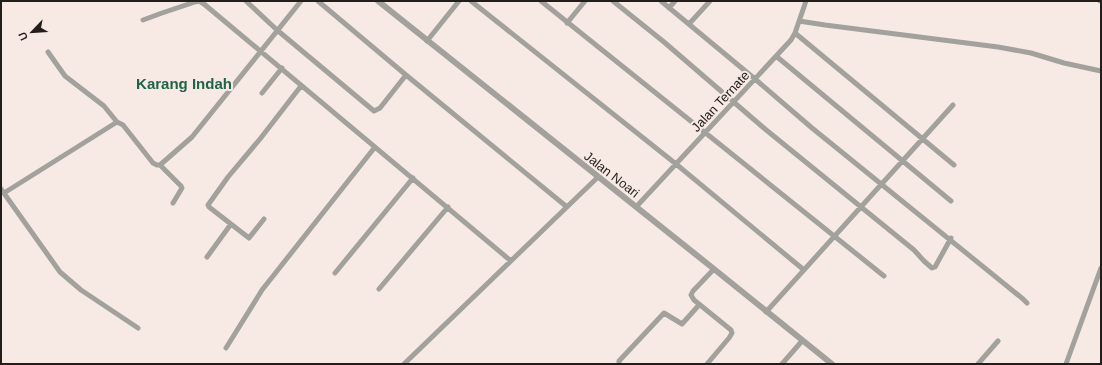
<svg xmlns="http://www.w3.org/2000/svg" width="1102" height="365" viewBox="0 0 1102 365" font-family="Arial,sans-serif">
<rect width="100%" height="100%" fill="#f7eae5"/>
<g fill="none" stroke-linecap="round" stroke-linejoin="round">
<path stroke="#a3a19c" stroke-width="5" d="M246,1L277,30L374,111L380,108L406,75
M318,1L406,75L567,207
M471,1L676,164L804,270
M541,1L884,276
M613,1L664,42L765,129L914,250L924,261L932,268L935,267L951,238
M661,1L755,79L812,128L1023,299L1027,303
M1100,1H1101
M669,8L675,1
M143,20L162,13L195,2L199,1L204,4L511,261
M799,21L825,25L998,47L1031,53L1064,63L1101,71
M567,23L585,1
M689,24L710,1
M795,33L954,165
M427,41L459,1
M48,52L65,76L104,106L117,122
M776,56L951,201
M262,93L282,68
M160,165L181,186L182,188L173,203
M1,189L60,272L81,290L138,328
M4,193L117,122L123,125L153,163L157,165H160L192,137L301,1
M636,207L791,40L795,33L806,1
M264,219L249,238L209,207L208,205L228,177L260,139L301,86
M207,257L231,224
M335,273L413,178
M379,289L448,207
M766,312L953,105
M226,348L262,290L375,147
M404,364L598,177
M619,364V361L664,313L682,324L699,305
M707,364L729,338L732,333L731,330L694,300L691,295L693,291L714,269
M782,364L802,341
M978,364L998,341
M1066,364L1101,268"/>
<path stroke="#a3a19c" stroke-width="6" d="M378,1L714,269L832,364"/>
</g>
<g text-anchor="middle" stroke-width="4" stroke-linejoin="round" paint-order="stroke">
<g font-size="13" fill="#231e1c" stroke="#f7eae5">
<text transform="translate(720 101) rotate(-47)" y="5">Jalan Ternate</text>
<text transform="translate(612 174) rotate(38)" y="5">Jalan Noari</text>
</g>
<g font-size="15" font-weight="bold" fill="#206349" stroke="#f7eae5">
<text x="184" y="89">Karang Indah</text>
</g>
</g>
<rect width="1102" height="365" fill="none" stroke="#231e1c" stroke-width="4"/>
<g transform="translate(32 32) rotate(245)" stroke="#f7eae5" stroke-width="3" paint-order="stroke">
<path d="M0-3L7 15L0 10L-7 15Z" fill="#231e1c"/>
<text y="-6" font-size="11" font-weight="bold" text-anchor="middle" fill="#231e1c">U</text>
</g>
</svg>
